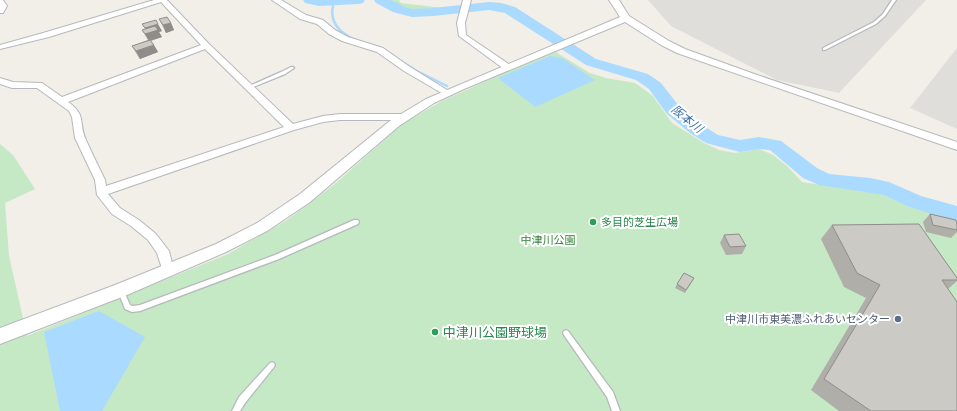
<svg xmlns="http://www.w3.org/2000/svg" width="957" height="411" viewBox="0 0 957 411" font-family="'PT Sans','Noto Sans JP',sans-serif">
<rect width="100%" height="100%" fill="#f1efe8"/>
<path fill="#e0deda" d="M648,0H926L839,93L777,80L671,26Z
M957,48V129L910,108Z"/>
<path fill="#c5e8c5" d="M385,0H399L401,3L443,8L426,10H402Z
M554,51L590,73L606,78L635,83L653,96L672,123L704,143L719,150L735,153L759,149L773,155L787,166L802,182L887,195L957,220V411H0V144L13,155L35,189L5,203L9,256L27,336L228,254L287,220L336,183L402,124L444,100Z"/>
<path fill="#aadaff" d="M550,56L562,58L595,80L535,107L498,78Z
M99,311L145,337L102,411H60L44,332Z"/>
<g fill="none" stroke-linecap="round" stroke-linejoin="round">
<path stroke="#aadaff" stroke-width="2.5" d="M333,6C329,23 340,33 355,40
M387,52L415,70L447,86"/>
<path fill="#aadaff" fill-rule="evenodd" d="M303,0H365L363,3L358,4L319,6L305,3Z
M374,0H391L405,7L412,9L433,8L489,2L501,3L515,7L596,59L648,74L661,83L679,106L702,125L718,135L740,140L759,137L781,141L817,168L829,174L870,178L889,182L921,196L957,206V222L907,206L884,195L819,185L803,178L770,150L759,149L740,152L706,143L690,133L667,114L649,89L636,80L586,65L505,13L489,10L433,16L412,17L393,12L376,3Z"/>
<defs>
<path id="service" d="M892,0H896L885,16L876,24L825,50H823V48L874,22L883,14Z
M291,67H293L294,68L285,74L251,88H249L247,87L281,72Z
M354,220H358L359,222L358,224L279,259L140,311L132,312L125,309L118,291L119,289L121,288L123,289L130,305L132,306L140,305L275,255Z
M566,330L568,331L613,392L620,411H612L607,397L564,335L563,333L564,331Z
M272,362L274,363L275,365L274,367L245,403L240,411H232L239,397L270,363Z"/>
<path id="minor" d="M0,0H3L7,6L3,13H0Z
M154,0H167L209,44L293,124L323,116L340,114H404L409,117L404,120H340L323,122L294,130L108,194L120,208L139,220L156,234L169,251L174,271L172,275L168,276L164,275L157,253L148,240L131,226L112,214L97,195L95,180L75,138L72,117L69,111L37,88H12L0,84V78L13,82L42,83L62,97L201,45L161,2L49,37L0,49V45L43,33ZM205,49L284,127L106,186L105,180C99,167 92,154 86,140C78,122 87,115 68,102Z
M272,0H281L306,15L323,20L335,30L348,37L383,48L410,67L452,93L451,95H445L404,71L377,52L342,41L329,34L317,24L300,19Z
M463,0H471L465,23L466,35L510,65L511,67L510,69H504L459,36L457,23Z"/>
<path id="tertiary" d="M609,0H619L629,16L669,41L685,49L757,75L957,142V150L677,53L661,45L625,22L464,89L434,103L399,126L310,202L267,231L226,252L127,295L0,344V328L115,285L216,244L257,223L300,194L391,120L426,99L620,17Z"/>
</defs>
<use href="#service" stroke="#b5b8bc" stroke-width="2.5"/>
<use href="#minor" stroke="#b5b8bc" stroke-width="2"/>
<use href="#tertiary" stroke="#b5b8bc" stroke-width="2"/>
<use href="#service" fill="#fff" fill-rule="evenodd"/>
<use href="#minor" fill="#fff" fill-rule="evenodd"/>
<use href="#tertiary" fill="#fff" fill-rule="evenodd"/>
</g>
<path fill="#afaea9" d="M159,19L171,23L174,30L166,33Z
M142,24L162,31L159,32L162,37L151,41L158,52L140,59L136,53L132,46L148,40L142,30L145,29Z
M930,214L957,224V232L951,238L926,232L923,222Z
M832,225L957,278V281L948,289L957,411H839L811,390L866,298L844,287L821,239Z
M724,235L746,246L742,254L726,255L720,243Z
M694,278L685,293L675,288L677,284Z"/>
<path fill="#8f8d8a" d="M171,23L174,30L166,33L163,25Z
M158,24L162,31L159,32L162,37L149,41L145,34L148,33L145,28Z
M154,45L158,52L140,59L136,51Z"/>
<path fill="#cccac5" stroke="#8f8d8a" d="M167,17L171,23L163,25L159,19Z
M156,20L158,24L145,28L142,24Z
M155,26L158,30L145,34L142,30Z
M150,40L154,45L136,51L132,46Z
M930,214L956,220L957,224V230L933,225Z
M919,224L957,278V280H942L957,302V411H871L824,379L880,285L857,273L832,225Z
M739,234L746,246L730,247L724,235Z
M684,273L694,278L686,290L677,284Z"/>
<g fill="#2e9e5b" stroke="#fff" stroke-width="1.5">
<circle cx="593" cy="222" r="4"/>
<circle cx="435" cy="332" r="4"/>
</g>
<circle fill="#5c6f8a" stroke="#fff" stroke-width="1.5" cx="898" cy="319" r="4"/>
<g text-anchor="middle" stroke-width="4" stroke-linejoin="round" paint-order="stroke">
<g font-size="11" fill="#27864d" stroke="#fff" text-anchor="start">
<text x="601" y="226">多目的芝生広場</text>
</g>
<g font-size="11" fill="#348238" stroke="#fff">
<text x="548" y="244">中津川公園</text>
</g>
<g font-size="11" fill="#4e5e75" stroke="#fff" text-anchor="end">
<text x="890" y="323">中津川市東美濃ふれあいセンター</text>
</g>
<g font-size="12" font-style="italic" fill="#4174aa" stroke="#fff">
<text transform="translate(687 119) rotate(39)" y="4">阪本川</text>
</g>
<g font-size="13" fill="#27864d" stroke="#fff" text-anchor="start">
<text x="443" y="337">中津川公園野球場</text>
</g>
</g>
</svg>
